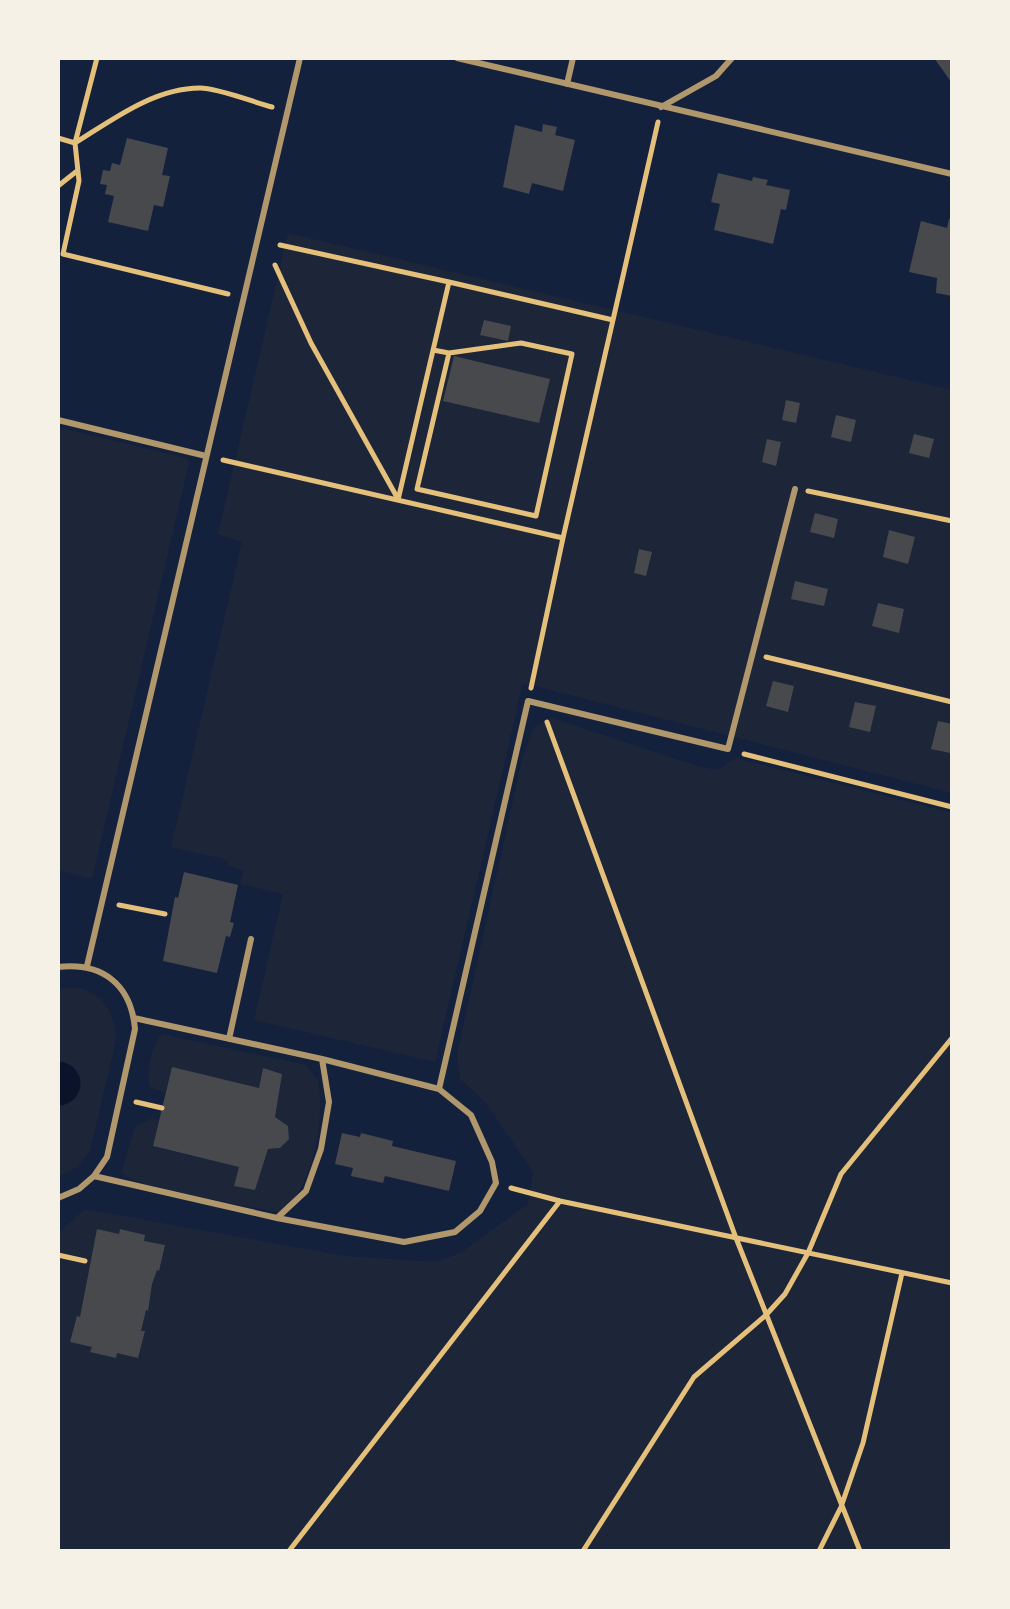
<svg xmlns="http://www.w3.org/2000/svg" width="1010" height="1609" viewBox="0 0 1010 1609" font-family="'Varela Round',sans-serif">
<rect width="100%" height="100%" fill="#14213d"/>
<path fill="#1d2539" d="M288,233L952,390V793L523,683L435,1062L254,1020L283,894L240,884L244,870L228,866V860L171,847L242,542L218,534Z
M58,427L186,458L189,463L92,879L58,870Z
M552,718L697,766L717,770L736,758L952,813V1551H58V1233L85,1209L344,1256L436,1262L460,1253L528,1204L533,1172L486,1103L460,1079L457,1054L522,759L534,727Z
M74,987C103,992 115,1011 116,1040L90,1151L77,1167L58,1177V989Z
M162,1034L306,1065L318,1080C326,1115 313,1196 277,1212C249,1206 137,1188 121,1173L135,1127L152,1118L159,1120L153,1147L239,1167L235,1186L255,1190L268,1149L280,1148L289,1139L288,1126L275,1117L281,1073L263,1069L259,1088L172,1068L165,1093L150,1087C146,1072 151,1046 162,1034Z"/>
<path fill="#0b132b" d="M58,1061C88,1064 88,1103 58,1106Z"/>
<path fill="#48494c" d="M934,58H952V83Z
M543,124L557,127L555,135L575,140L563,191L532,183L529,194L503,187L515,125L542,132Z
M127,138L168,148L162,175L170,176L163,207L154,205L148,231L108,222L114,196L105,194L107,185L100,184L103,170L110,171L112,163L120,165Z
M718,173L752,181L753,177L768,180L766,185L790,190L786,210L781,209L773,244L714,230L720,204L711,202Z
M949,219H952V296L936,293L937,278L909,272L921,221L947,228Z
M484,320L511,326L508,341L480,335Z
M454,356L550,379L539,423L443,401Z
M786,400L800,403L796,423L782,420Z
M836,415L856,420L851,442L831,437Z
M914,434L934,439L929,458L909,453Z
M767,439L781,442L776,466L762,462Z
M815,513L838,519L834,538L810,532Z
M889,530L915,537L908,564L883,557Z
M639,549L652,552L646,576L634,573Z
M795,581L828,589L824,606L791,599Z
M878,603L904,609L899,633L872,626Z
M773,681L794,686L788,712L766,706Z
M855,702L876,706L870,732L849,727Z
M938,721L952,724L950,753L931,749Z
M184,872L238,885L230,922L234,923L230,937L226,936L217,973L163,961L175,897L178,898Z
M172,1067L259,1088L263,1068L282,1074L275,1117L288,1126L289,1139L280,1148L268,1149L255,1190L234,1186L239,1167L153,1146Z
M342,1133L360,1137L361,1133L393,1141L392,1146L456,1161L449,1191L385,1176L383,1183L351,1176L353,1168L335,1164Z
M97,1229L119,1234L120,1229L145,1235L144,1241L165,1245L159,1271L157,1270L152,1284L148,1311L146,1310L141,1331H145L138,1358L117,1353L116,1358L90,1352L92,1347L70,1342L77,1316L80,1317Z"/>
<g fill="none" stroke-linecap="round" stroke-linejoin="round">
<path stroke="#e5c07b" stroke-width="5" d="M97,58L75,143L79,181L63,254L228,294
M58,138L75,143C112,120 154,88 200,88C218,88 253,102 272,107
M58,186L77,171
M280,245L449,282L398,500
M275,265L311,343L398,499
M449,282L613,320L658,122
M433,350L449,353L521,343L572,354L536,516L417,489L449,353
M223,460L563,538L531,688
M808,491L952,521
M563,538L613,320
M766,657L952,702
M547,722L736,1238L860,1551
M744,754L952,807
M119,905L165,914
M136,1102L162,1108
M511,1188L560,1201L952,1283
M58,1255L85,1261
M289,1551L560,1201
M583,1551L694,1377L766,1315L785,1294L808,1253L841,1174L952,1038
M819,1551L841,1507L863,1443L902,1273"/>
<path stroke="#b1986c" stroke-width="6" d="M457,58L952,174
M567,84L573,58
M661,107L716,76L732,58
M58,420L206,456
M87,966L300,58
M58,967C102,962 131,984 135,1029L107,1157L94,1176L79,1189L58,1198
M229,1039L251,939
M439,1089L528,701L728,749L795,489
M94,1176L277,1218L404,1242L455,1232L480,1211L496,1183L492,1162L471,1115L439,1089L322,1059L134,1018
M277,1218L306,1191L321,1149L329,1102L322,1059"/>
</g>
<rect width="1010" height="1609" fill="none" stroke="#f6f1e7" stroke-width="120"/>
</svg>
